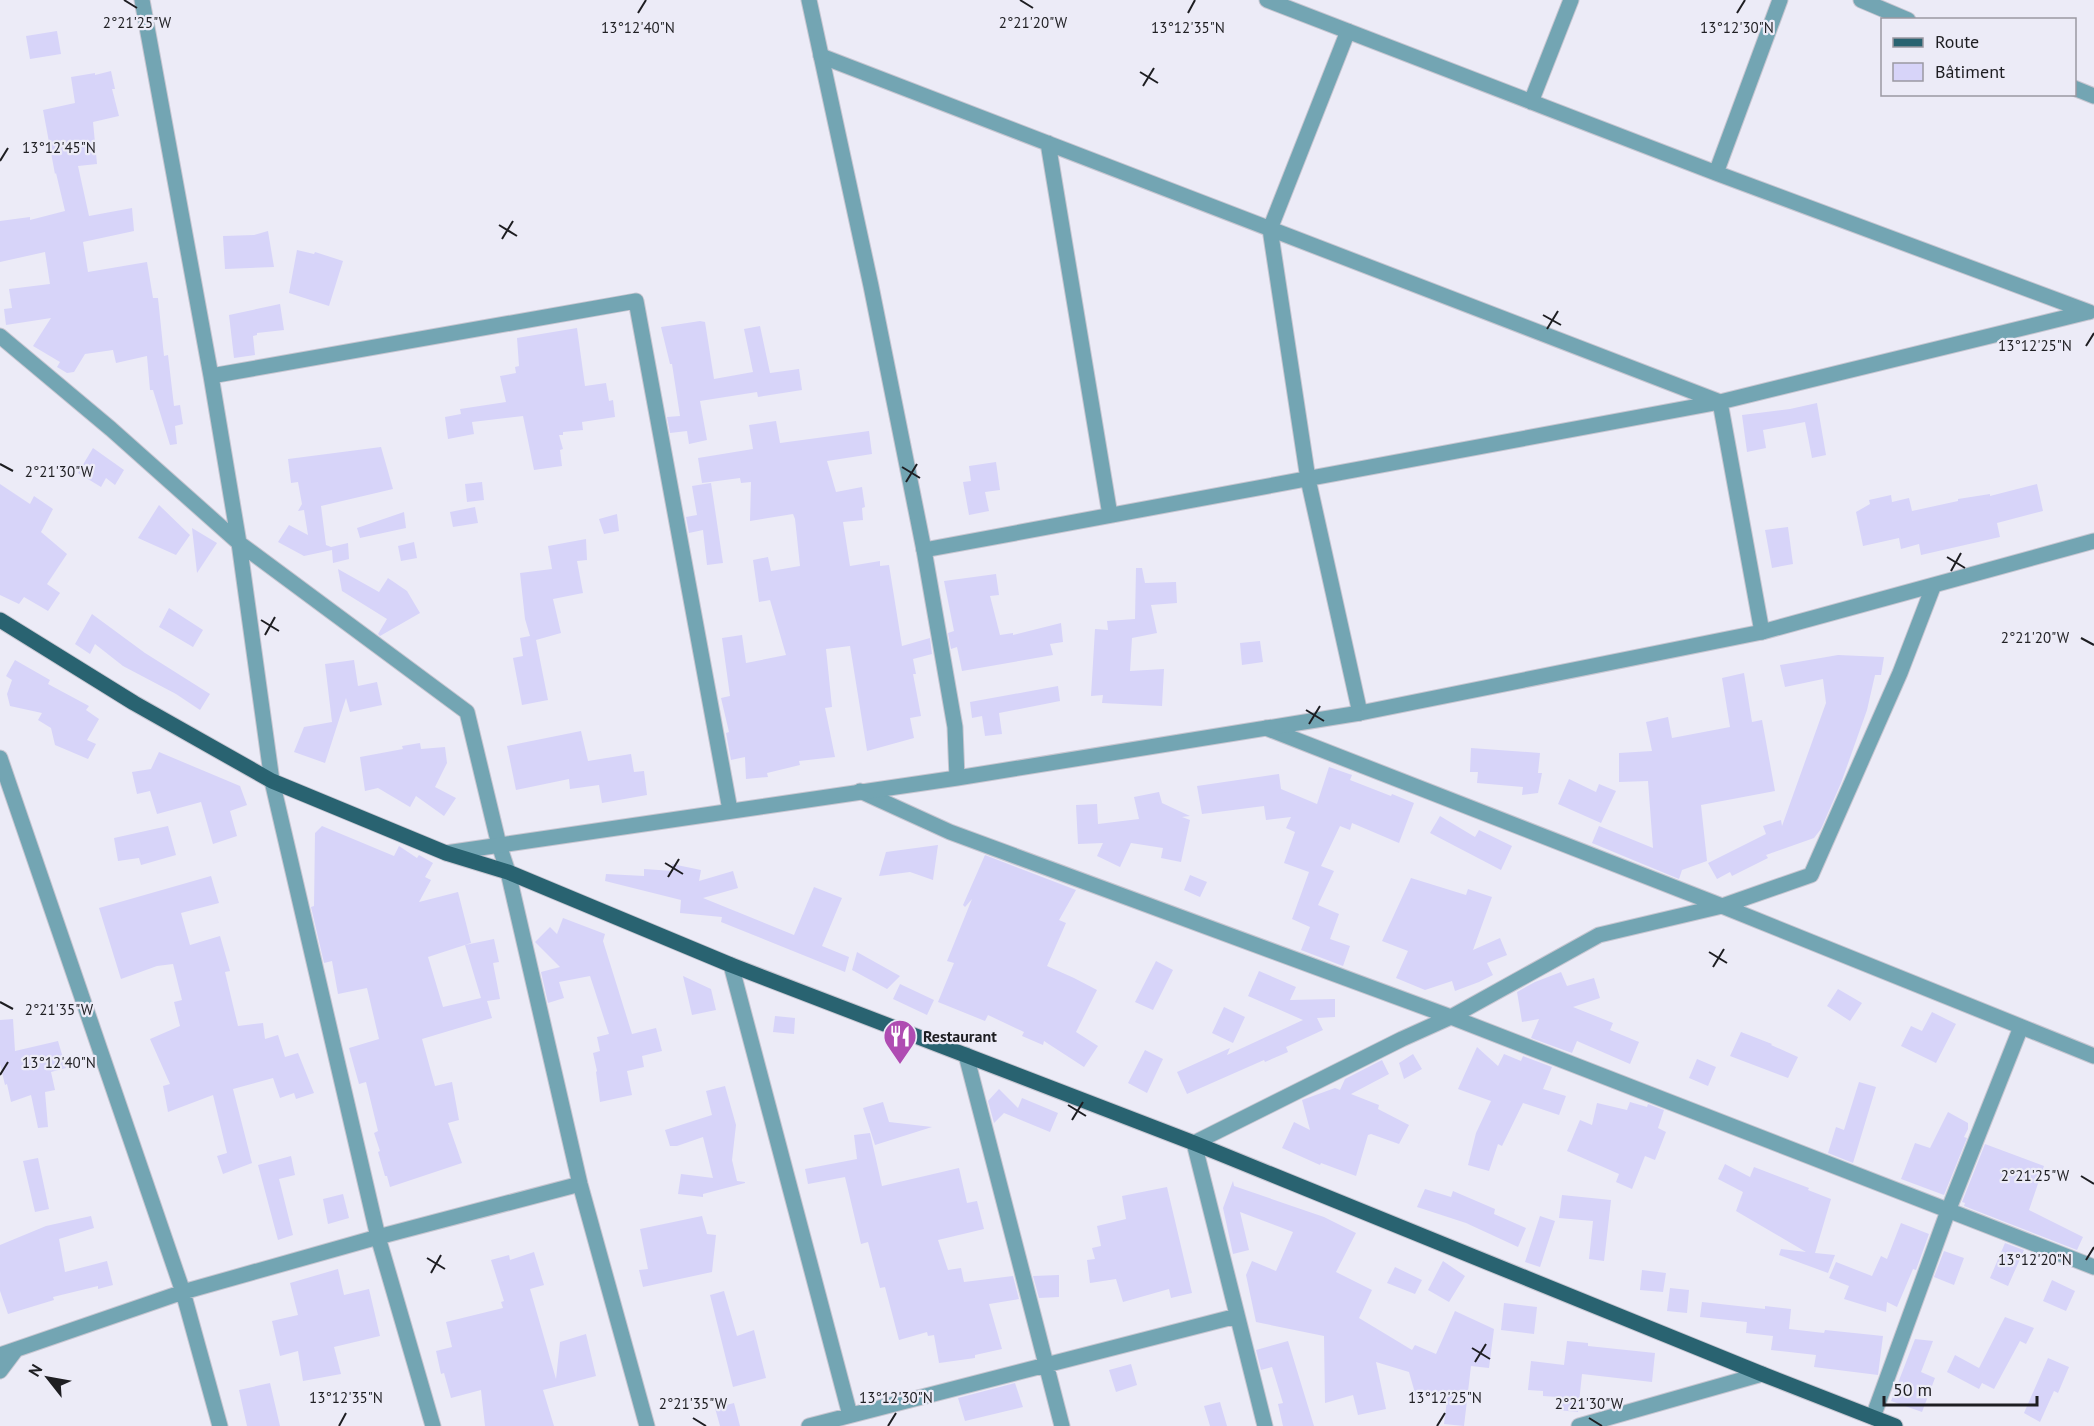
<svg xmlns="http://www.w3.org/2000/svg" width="2094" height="1426" viewBox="0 0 2094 1426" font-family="'PT Sans',sans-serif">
<rect width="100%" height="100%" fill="#ecebf7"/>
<path fill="#d7d4f9" d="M57,31L61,54L30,59L26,36Z
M111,71L115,89H112L119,116L93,122L97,164L78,166L89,216L132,208L134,231L83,242L88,272L147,262L153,298H158L164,356L168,355L174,406L180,405L183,424L175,426L177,444L170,445L153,390H150L147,356L116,363L113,350L85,354L74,372L67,373L57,367L60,362L33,346L51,318L6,325L4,309L12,308L9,289L50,284L45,252L0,262V221L30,217V220L65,211L56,173L55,174L43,110L75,103L71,77L95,73V75Z
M268,231L274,267L225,269L223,236L254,235Z
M297,250L314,254L315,252L343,261L329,306L289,293Z
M280,304L284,330L257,333V335L253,336L255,355L234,358L229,315Z
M700,321L705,322L714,379L753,372L744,329L760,326L770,373L799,369L802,390L758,397L757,392L700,401L707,440L689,444L687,431L670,433L667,417L680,416L672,364H670L661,327Z
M577,328L585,386L606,383L609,401L613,400L615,417L582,422L583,430L563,432V435H559L563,449L560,450L562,466L534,470L523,416L472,422L474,434L448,439L445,417L461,414L460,409L506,402L500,376L516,373L515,367L519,366L517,338Z
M1817,403L1826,455L1812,458L1805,422L1763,430L1766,448L1747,452L1742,415L1790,409Z
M776,421L780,443L869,431L872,454L827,461L836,492L862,487L865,507L862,508L863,520L843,522L850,566L880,561V566L889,565L902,646L930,638L932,654L913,659L916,674H913L921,716L910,718L914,738L867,751L850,646L826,649L832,707L825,708L835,757L799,761L800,765L767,773L768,777L746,779L745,757L731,760L726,733L729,732L721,698L730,696L722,638L742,635L746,663L786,655L770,600L759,602L753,560L768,557L771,571L800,566L795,519L793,514L750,521L751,482L741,483L740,478L702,483L698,458L753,449L749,425Z
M381,447L393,489L321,506L326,545L331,547L348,543L349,559L333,563L332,550L304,556L278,542L289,525L308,535L304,510L298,511L302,504L298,482L291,483L288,459Z
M93,448L124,470L115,485L106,478L101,487L78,473Z
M996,462L1000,490L985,492L989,511L969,515L963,482L971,481L969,466Z
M482,482L484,500L467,502L465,484Z
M711,483L723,563L707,565L703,530L689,533L686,517L697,515L692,486Z
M0,484L30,504L34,496L53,509L41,532L67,554L47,584L60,593L48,611L24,597L19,604L0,595Z
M2037,484L2043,511L1997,523L2000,537L1921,555L1919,544L1901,549L1899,538L1863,546L1856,512L1870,504L1869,500L1891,495L1892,502L1909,498L1912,511L1958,501V499L1990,494V496Z
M159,505L190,535L176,555L138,538Z
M475,507L478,523L453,527L450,512Z
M404,512L406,528L360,538L357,528Z
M617,514L619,531L604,534L599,519Z
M1788,527L1793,564L1772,568L1765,530Z
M192,528L217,543L197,573Z
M586,539L587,560L577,561L583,593L553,599L561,633L536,640L548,700L522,705L513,658L523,656L520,638L530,636L525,619L520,573L552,569L548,546Z
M414,542L417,558L401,561L398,546Z
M1136,568H1142L1145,583L1176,582L1177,603L1151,605L1157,633L1132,638L1130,671L1164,669L1162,706L1102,703L1103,695L1091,696L1095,629L1108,630L1107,621L1135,619Z
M338,569L379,592L388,578L407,591L420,613L380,636L378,634L387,619L342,591Z
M996,574L999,595L990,596L1000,635L1013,633V635L1061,623L1063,642L1050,644L1053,655L962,671L957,647L951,649L948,633L954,631L944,581Z
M169,608L203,630L193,647L159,627Z
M92,614L145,653L210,694L200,710L176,694L123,666L95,644L90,654L75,644Z
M1260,641L1263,662L1242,665L1240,643Z
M1838,655L1884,657L1881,675H1875L1867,710L1841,783L1821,829L1814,838L1766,855L1768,858L1732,876L1730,872L1717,879L1708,863L1766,834L1763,826L1781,820L1782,826L1826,703L1823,679L1785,687L1780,665Z
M15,660L50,680L48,684L89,706L86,710L99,719L87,740L96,744L88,759L55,745L51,728L38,720L42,713L10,706L7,694L12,680L6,676Z
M354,660L358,686L377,682L382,705L350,712L346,698L325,763L294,752L304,727L332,722L325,664Z
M1744,673L1752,722L1762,720L1775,791L1701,805L1707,861L1682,870L1679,879L1592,843L1599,826L1653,848L1648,781L1619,782V753L1652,751L1646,722L1668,717L1672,738L1730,727L1722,678Z
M1058,686L1060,701L999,713L1002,734L985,736L982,716L972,718L970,702Z
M581,731L588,761L631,754L634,772L644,771L647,795L602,803L599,785L570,789L569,779L516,790L507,746Z
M420,743L421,749L445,747L447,763L435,787L456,798L444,816L416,796L410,807L378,788L365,791L360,757L403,749L402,746Z
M1471,748L1540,753L1538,773H1542L1538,793L1522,795L1523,787L1477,783L1478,772H1470Z
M159,752L240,786L247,805L230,811L237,836L213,844L201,802L157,814L150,791L137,794L132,772L151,769Z
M1329,767L1352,775L1350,780L1391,796L1392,794L1414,803L1399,843L1352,823L1350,830L1340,826L1321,866L1334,871L1318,905L1339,914L1330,939L1350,946L1343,966L1301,950L1310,927L1292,919L1309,872L1284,863L1295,832L1286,828L1291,817L1266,820L1264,806L1202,814L1197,786L1279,774L1281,789L1317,804Z
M1569,779L1596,792L1599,784L1616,791L1601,823L1558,804Z
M1159,792L1162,803L1190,816L1182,817L1190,820L1181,862L1161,858L1163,848L1131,843L1120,867L1097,856L1103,843L1078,844L1076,805L1097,804L1098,824L1139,819L1134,797Z
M1440,816L1475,837L1479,830L1512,846L1501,870L1430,833Z
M168,826L176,855L141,865L139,858L118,861L114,838Z
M322,826L394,856L399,846L417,858L419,855L433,863L425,877L431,880L419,902L458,892L471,943L428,957L443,1007L481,998L465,945L494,939L499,962L493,963L500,999L487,1001L492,1018L422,1039L435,1086L452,1082L459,1120L448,1123L462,1163L390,1187L387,1176H385L378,1152L380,1151L374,1133L378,1131L366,1082L359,1084L349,1048L379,1039L367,988L338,994L332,961L324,963L311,907L314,906L315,833Z
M938,845L933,880L910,872L879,876L886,852Z
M985,855L1076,890L1059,920L1066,923L1047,966L1074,978L1097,990L1076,1032L1098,1046L1084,1067L1044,1041L1043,1045L1022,1036L1024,1032L988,1015L985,1021L938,1002L954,963L947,961L972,899L965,907L963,905Z
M672,864L701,870L699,881L733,871L738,888L703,898L794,935L814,887L842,898L822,946L849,957L845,972L721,922L722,917L680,913L681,900L605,881L606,874L644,876V869L673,871Z
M1190,875L1207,882L1200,897L1184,890Z
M211,876L219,903L181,913L190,945L220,936L230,971L225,972L238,1026L263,1023L265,1039L278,1035L285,1057L298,1053L314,1093L296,1099L294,1093L280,1098L273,1078L233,1089L252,1163L223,1174L217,1156L227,1153L213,1095L168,1112L163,1086L170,1084L150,1039L180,1026L174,1002L182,1000L173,964L157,966L121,979L99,908Z
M1411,878L1466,895L1468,889L1492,897L1473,950L1500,938L1507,955L1487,963L1493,975L1479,982L1455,991L1452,981L1425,990L1396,978L1408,951L1382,941Z
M563,918L605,934L603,941L632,1034L656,1028L662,1051L642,1056L644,1067L627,1071L632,1095L600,1102L596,1072L597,1071L593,1053L600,1051L597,1037L609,1034L590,976L559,982L564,998L548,1003L541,972L560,967L535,942L550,927L557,934Z
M857,952L900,976L887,989L852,970Z
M1156,961L1173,970L1153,1010L1135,1002Z
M1259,971L1296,987L1290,1000L1335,999V1017L1317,1018L1323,1030L1286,1047L1288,1052L1265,1062L1264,1060L1187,1094L1177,1072L1230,1048L1227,1055L1303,1020L1248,996Z
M1561,972L1567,986L1594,978L1600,998L1573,1007L1613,1023L1610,1030L1639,1042L1630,1064L1577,1041L1572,1053L1531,1038L1539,1019L1522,1022L1517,992L1535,982Z
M683,976L711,989L716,1010L692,1015Z
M900,984L934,1000L927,1015L893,999Z
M1838,989L1862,1003L1850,1021L1827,1006Z
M1224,1007L1245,1017L1233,1043L1212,1033Z
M1932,1012L1956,1024L1936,1063L1901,1046L1911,1026L1922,1031Z
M775,1016L795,1018L794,1034L773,1032Z
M13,1019L15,1051L58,1041L66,1068L51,1072L55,1090L45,1092L48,1127L38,1128L31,1095L11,1102L7,1084L5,1085L0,1064V1020Z
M1741,1032L1772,1044L1771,1045L1798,1057L1788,1078L1730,1056Z
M1477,1047L1498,1066L1504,1054L1521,1061L1523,1056L1552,1067L1543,1089L1566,1096L1559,1115L1523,1103L1502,1146L1498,1144L1489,1171L1468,1165L1476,1133L1491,1101L1458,1089Z
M1145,1050L1163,1059L1147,1093L1128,1083Z
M1413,1054L1422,1069L1404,1079L1399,1063Z
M1697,1059L1716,1067L1708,1086L1689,1078Z
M1382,1060L1389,1074L1351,1094L1379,1105L1378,1109L1409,1125L1399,1144L1371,1134L1368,1135L1356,1176L1321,1163L1320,1165L1282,1148L1294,1122L1310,1130L1302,1100L1335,1088L1340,1090L1345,1079Z
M1859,1082L1876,1087L1853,1163L1828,1153L1836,1127L1844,1130Z
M725,1086L736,1125L732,1160L737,1181L745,1182V1183L703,1194V1197L678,1194L681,1174L713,1178L703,1137L677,1146H670L665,1130L712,1115L706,1091Z
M999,1089L1018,1108L1022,1098L1058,1113L1050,1132L1004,1113L994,1123L988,1101Z
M883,1102L889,1122L932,1127L875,1145L863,1108Z
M1630,1102L1647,1107L1648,1104L1664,1110L1658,1128L1666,1132L1655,1160L1645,1156L1632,1189L1616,1182L1619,1174L1567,1151L1580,1120L1592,1125L1597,1103L1627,1110Z
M1948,1112L1968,1123V1129L1964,1137L1967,1138L1944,1195L1901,1179L1915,1143L1930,1148Z
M870,1133L882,1186L959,1168L967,1203L977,1201L984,1229L938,1240L948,1270L961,1268L964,1282L1013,1276L1019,1299L989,1304L1002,1349L975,1355V1358L939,1363L934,1335L928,1336L927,1332L899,1340L885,1287L880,1288L868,1242L861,1244L845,1177L808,1184L805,1169L857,1159L854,1135Z
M1985,1144L2044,1166L2029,1210L2083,1237L2077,1250L1964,1206L1965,1203L1962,1202Z
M291,1156L295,1175L279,1179L293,1235L278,1240L258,1165Z
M38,1158L49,1209L35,1212L23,1161Z
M1725,1164L1750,1177L1754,1167L1809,1188L1808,1190L1831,1199L1815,1253L1835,1255L1828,1273L1779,1255L1781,1249L1806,1252L1736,1211L1743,1192L1718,1179Z
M1233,1181L1234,1186L1324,1217L1356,1233L1336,1272L1372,1290L1359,1318L1412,1350L1415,1345L1436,1354L1455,1311L1494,1329L1489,1368L1471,1366L1464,1426L1444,1424L1448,1392L1417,1400L1409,1372L1376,1362L1386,1409L1358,1415L1353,1395L1325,1403L1324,1336L1256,1322L1246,1275L1252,1261L1276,1271L1293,1232L1240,1212L1249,1250L1233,1254L1223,1208Z
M1167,1187L1192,1293L1171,1298L1169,1289L1123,1302L1116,1279L1090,1283L1087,1260L1095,1259L1092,1248L1101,1246L1097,1226L1126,1219L1122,1196Z
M1425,1189L1451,1197L1453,1191L1495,1209L1494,1214L1526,1228L1518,1247L1466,1223L1417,1207Z
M343,1194L349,1218L328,1224L323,1199Z
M1562,1195L1611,1200L1604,1261L1589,1259L1593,1221L1559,1218Z
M91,1216L94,1228L59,1239L65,1272L107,1261L113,1285L98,1289V1286L53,1297L54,1300L8,1314L0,1291V1245L46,1226Z
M702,1216L707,1234L716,1235L712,1272L643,1287L639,1270L648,1269L640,1229Z
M1540,1216L1555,1221L1540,1267L1525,1262Z
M1901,1223L1929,1234L1916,1270L1913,1269L1897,1307L1887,1302L1886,1312L1844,1299L1849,1286L1829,1278L1836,1262L1872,1276L1881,1256L1887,1259Z
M2005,1243L2024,1250L2008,1286L1990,1278Z
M1944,1251L1964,1258L1954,1285L1934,1277Z
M534,1252L544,1285L530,1289L556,1379L560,1342L586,1334L596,1376L543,1390L554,1426H485L481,1390L451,1398L444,1373L441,1374L436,1351L452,1347L446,1322L503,1308L501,1302L504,1301L491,1260L509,1255L510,1260Z
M1443,1261L1465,1276L1449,1302L1428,1290Z
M1395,1267L1422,1280L1415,1294L1387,1283Z
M338,1269L344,1295L369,1289L380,1336L334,1347L341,1374L303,1381L298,1351L280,1356L272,1321L298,1315L290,1283Z
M1642,1270L1666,1273L1663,1292L1640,1290Z
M1059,1275V1297L1039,1298L1033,1276Z
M2052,1280L2075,1291L2066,1311L2043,1301Z
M1670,1288L1689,1290L1687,1313L1667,1311Z
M724,1291L737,1336L754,1330L766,1378L733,1387L710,1295Z
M1702,1302L1765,1309V1306L1791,1309L1789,1329L1824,1333L1825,1330L1883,1336L1878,1375L1814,1367L1816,1355L1771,1350L1773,1336L1746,1333L1747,1322L1700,1317Z
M1504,1303L1537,1307L1534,1334L1501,1330Z
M2005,1317L2034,1328L2026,1344L2020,1341L1994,1389L1982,1383L1979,1389L1947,1372L1955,1355L1979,1368Z
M1915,1339L1933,1341L1921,1372L1935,1378L1922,1412L1891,1401Z
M1288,1341L1314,1426H1283L1278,1404L1283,1403L1272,1367L1261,1370L1256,1350Z
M1567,1341L1588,1343V1346L1655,1353L1652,1382L1582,1374L1578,1412L1557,1410L1558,1397L1543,1396V1391L1528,1390L1531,1361L1564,1365Z
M2048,1358L2069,1367L2058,1393L2054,1391L2040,1422L2024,1413Z
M1131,1364L1137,1385L1116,1392L1109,1370Z
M270,1383L280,1426H247L239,1390Z
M1015,1383L1023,1407L965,1421L958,1398Z
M1220,1402L1227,1426H1210L1204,1406Z
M734,1403L740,1426H720L715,1408Z"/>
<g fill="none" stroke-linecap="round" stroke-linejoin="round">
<defs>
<path id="minor" d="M142,0L211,376L239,543L272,781L378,1237L433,1426
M1267,0L1716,173L2089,312
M1861,0L1908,20
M1348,31L1270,229L1308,479L1360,713
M821,56L1720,402L1762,632
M2074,88L2094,96
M1531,102L1571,0
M1048,143L1110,515
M1716,173L1780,0
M0,336L111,429L239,543L467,712L499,845L508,872L580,1184L647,1426
M211,376L636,301L730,810
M924,550L1720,402L2088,312
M1266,728L1722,906L2094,1056
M0,758L183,1292L220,1426
M860,791L950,832L1451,1017L2094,1267
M731,965L850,1415
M966,1055L1062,1426
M0,1355L183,1292L378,1237L580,1184
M0,1371L15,1351
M1873,1417L1948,1211L2021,1027
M809,1426L1237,1316
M1265,1426L1194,1143L1402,1039L1451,1017L1599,935L1722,906L1811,875L1900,673L1933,587
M1579,1426L1762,1374"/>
<path id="tertiary" d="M809,0L871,286L924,550L955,727L957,778
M446,853L957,778L1360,713L1762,632L2094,541"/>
<path id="primary" d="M0,620L134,703L272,781L446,853L508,872L731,965L1194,1143L1762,1374L1895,1426"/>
</defs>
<use href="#minor" stroke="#c7c6d1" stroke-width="17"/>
<use href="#tertiary" stroke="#c7c6d1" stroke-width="17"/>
<use href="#primary" stroke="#c7c6d1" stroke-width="17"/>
<use href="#minor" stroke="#73a5b3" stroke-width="15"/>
<use href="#tertiary" stroke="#73a5b3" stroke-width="15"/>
<use href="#primary" stroke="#296371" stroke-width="15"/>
</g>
<path fill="none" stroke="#1e1e22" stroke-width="2" d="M124,0L137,8M1020,0L1033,8M638,13L646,0M1188,13L1195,0M1737,13L1745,0M1140,72L1158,83M1143,86L1154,68M0,161L8,148M499,225L517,236M502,239L513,221M1543,315L1561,325M1547,329L1558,311M2086,346L2094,333M0,464L13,471M902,467L920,478M906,482L917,464M1947,557L1965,568M1951,571L1961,553M261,620L279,631M265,635L275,617M2081,638L2094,645M1306,710L1324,721M1309,724L1320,706M665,863L683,874M668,877L679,859M1709,952L1727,963M1713,967L1724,949M0,1002L13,1009M0,1075L8,1062M1068,1105L1086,1116M1072,1120L1083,1102M2081,1176L2094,1184M427,1258L445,1269M2086,1260L2094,1247M431,1273L441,1255M1472,1348L1490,1359M1475,1362L1486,1344M693,1418L706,1426M1589,1418L1602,1426M339,1426L346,1413M888,1426L896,1413M1437,1426L1445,1413"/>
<defs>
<symbol id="restaurant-pin" viewBox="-11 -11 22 30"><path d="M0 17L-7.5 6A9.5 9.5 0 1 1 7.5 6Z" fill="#af4cb2" stroke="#ecebf7"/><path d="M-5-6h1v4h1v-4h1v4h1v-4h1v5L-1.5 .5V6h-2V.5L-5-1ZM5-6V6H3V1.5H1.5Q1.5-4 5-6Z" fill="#fff"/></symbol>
</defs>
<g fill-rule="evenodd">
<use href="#restaurant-pin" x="881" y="1017" width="38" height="52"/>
</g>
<g text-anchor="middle" stroke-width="4.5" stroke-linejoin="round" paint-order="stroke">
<g font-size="16" font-weight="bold" fill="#1e1e22" stroke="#ecebf7" text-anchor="start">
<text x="923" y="1042">Restaurant</text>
</g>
</g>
<g font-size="15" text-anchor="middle" fill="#1e1e22" stroke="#ecebf7" stroke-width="4.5" stroke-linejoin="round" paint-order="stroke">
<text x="137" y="28">2°21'25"W</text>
<text x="1033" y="28">2°21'20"W</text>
<text x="638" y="33">13°12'40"N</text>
<text x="1188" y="33">13°12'35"N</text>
<text x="1737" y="33">13°12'30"N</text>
<text x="59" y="153">13°12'45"N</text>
<text x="2035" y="351">13°12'25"N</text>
<text x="59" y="477">2°21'30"W</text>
<text x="2035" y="643">2°21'20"W</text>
<text x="59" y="1015">2°21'35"W</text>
<text x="59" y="1068">13°12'40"N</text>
<text x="2035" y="1181">2°21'25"W</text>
<text x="2035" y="1265">13°12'20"N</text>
<text x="346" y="1403">13°12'35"N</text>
<text x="896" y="1403">13°12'30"N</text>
<text x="1445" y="1403">13°12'25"N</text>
<text x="693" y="1409">2°21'35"W</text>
<text x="1589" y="1409">2°21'30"W</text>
</g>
<rect x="1881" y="18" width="195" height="78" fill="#ecebf7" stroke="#9a99a2" stroke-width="1.5"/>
<rect x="1893" y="38" width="30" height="9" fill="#296371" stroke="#9a99a2" stroke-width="1.5"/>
<text x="1935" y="48" font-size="18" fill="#1e1e22">Route</text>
<rect x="1893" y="63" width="30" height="18" fill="#d7d4f9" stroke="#9a99a2" stroke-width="1.5"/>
<text x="1935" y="78" font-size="18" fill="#1e1e22">Bâtiment</text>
<g transform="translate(48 1378) rotate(301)" stroke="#ecebf7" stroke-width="4.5" paint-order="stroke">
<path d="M0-4.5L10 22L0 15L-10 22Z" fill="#1e1e22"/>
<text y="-9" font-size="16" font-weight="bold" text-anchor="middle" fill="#1e1e22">N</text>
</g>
<path d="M1884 1396v9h153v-9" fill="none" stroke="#1e1e22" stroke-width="3"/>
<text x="1893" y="1396" font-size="18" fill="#1e1e22" stroke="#ecebf7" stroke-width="4.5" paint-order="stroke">50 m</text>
</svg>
